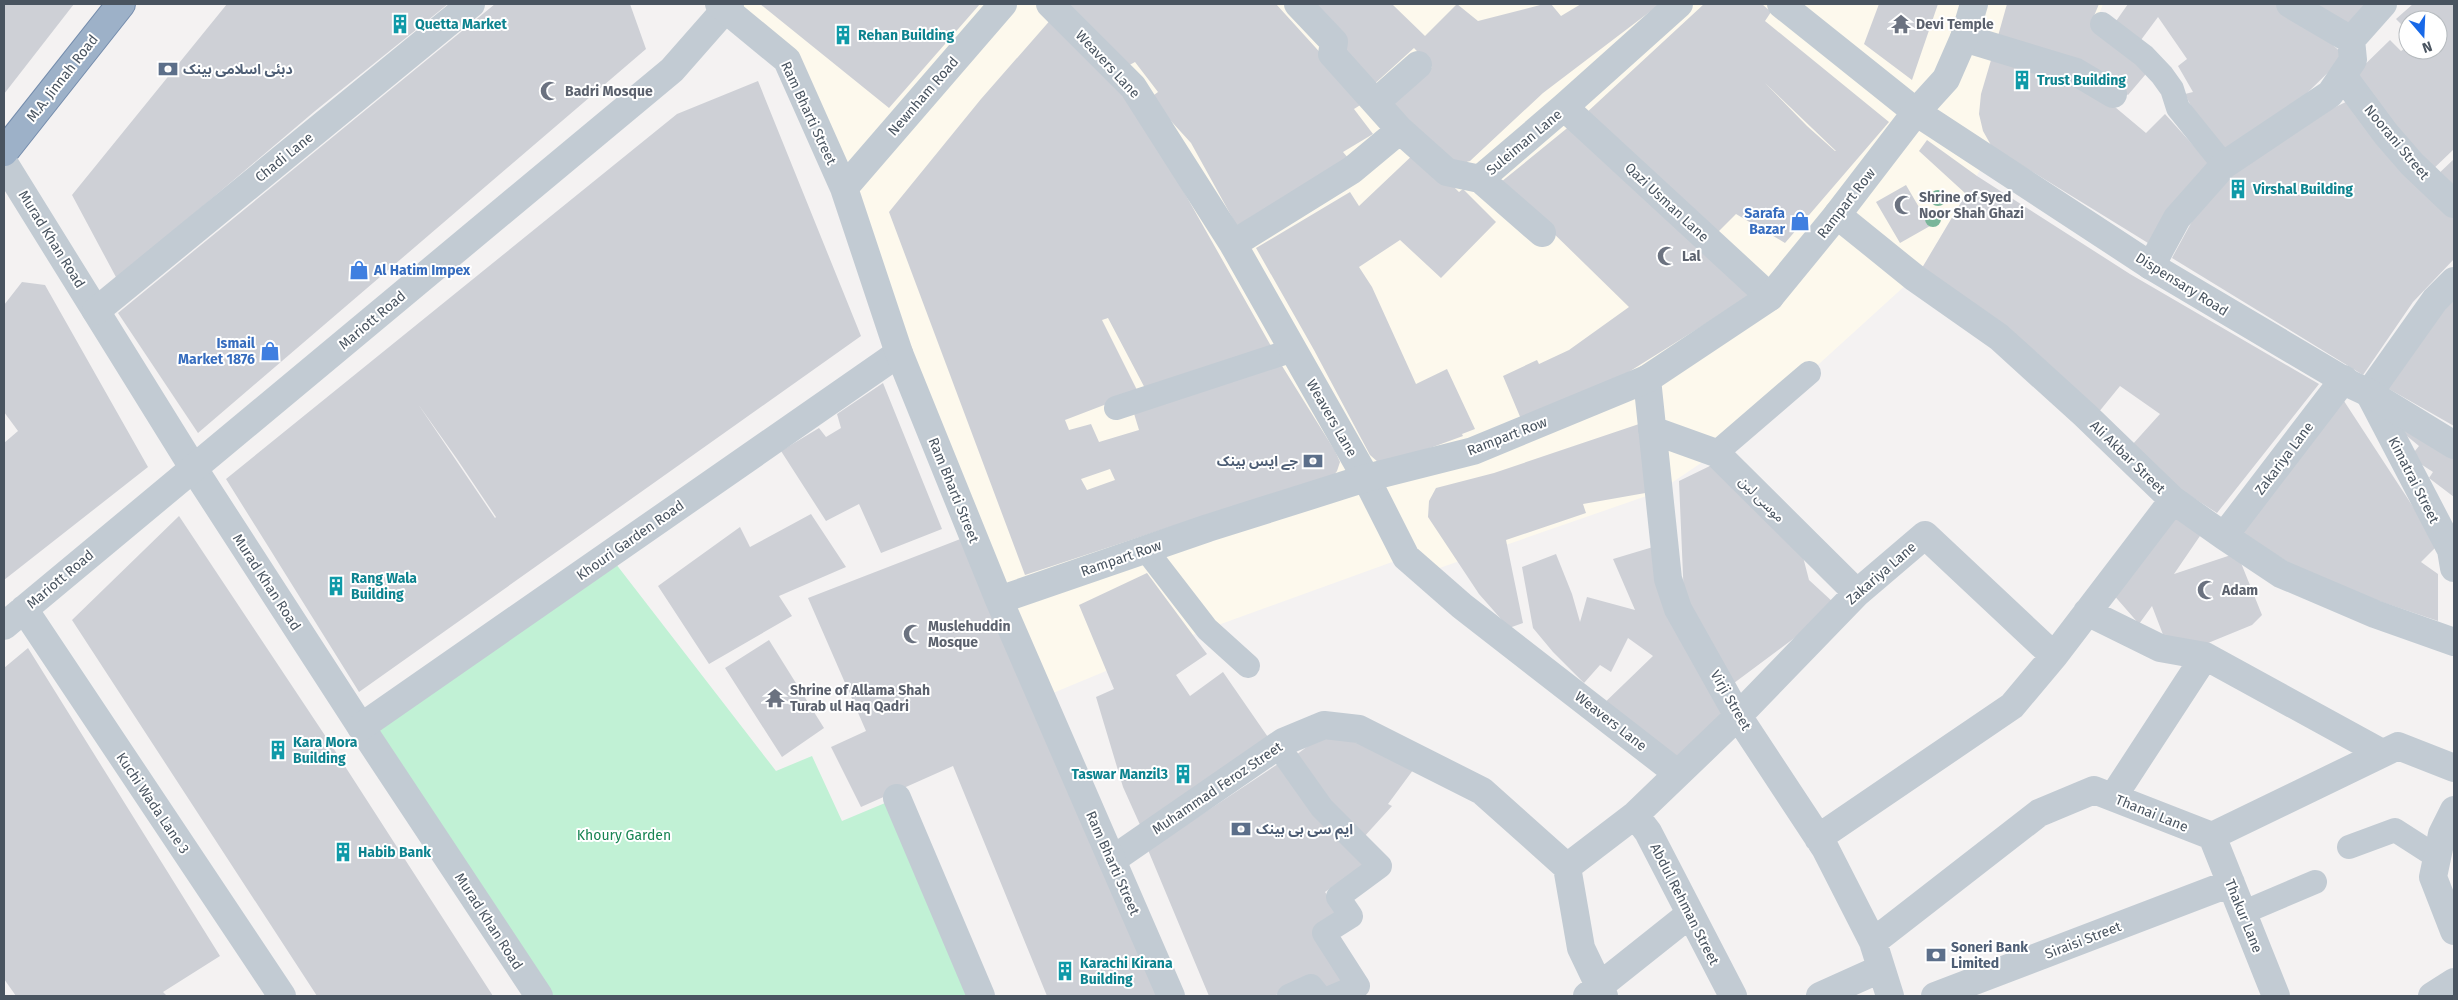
<svg xmlns="http://www.w3.org/2000/svg" width="2458" height="1000" viewBox="0 0 2458 1000" font-family="'Fira Sans','Noto Sans Arabic',sans-serif">
<rect width="100%" height="100%" fill="#f4f2f2"/>
<path fill="#fdf9ed" d="M719,4H2103L2076,72L1986,160L1919,273L1809,373L1716,453L1658,492L1425,573L1406,557L1207,629L1041,698L787,60Z"/>
<path fill="#c1f1d5" d="M609,555L776,771L812,756L842,821L897,798L981,996H539L361,727Z"/>
<path fill="#ced0d6" fill-rule="evenodd" d="M4,4H74L4,94Z
M227,4H448L315,111L117,279L72,195Z
M495,4H630L646,49L198,433L118,313Z
M760,4H980L889,108Z
M1067,4H1276L1365,102L1354,109L1373,134L1343,152L1349,159L1238,228L1191,143L1150,98L1158,92L1135,62L1124,68Z
M1308,4H1392L1425,36L1457,4L1478,21L1544,4H1551L1561,16L1581,4H1660L1543,93L1470,161L1449,167L1391,102L1432,67L1414,48L1370,88Z
M1704,4H1762L1771,12L1765,21L1889,122L1785,243L1736,214L1715,235L1584,115ZM1765,83L1836,151H1835L1807,126Z
M1879,4H1938L1912,80L1864,44Z
M2007,4H2099L2091,23L2151,68L2128,95L2070,59L1996,43Z
M2128,4H2279L2315,29L2345,56L2305,95L2225,156L2199,122L2185,94L2193,92L2178,66L2187,59L2158,17L2138,44L2114,24Z
M2303,4H2368L2348,26Z
M2413,4H2454V149L2429,173L2350,79L2390,40L2401,51L2408,46V50H2438V20H2408V31L2396,19Z
M1053,17L1128,97L1180,185L1275,353L1148,394L1108,318L1102,320L1138,392L1065,420L1069,430L1091,424L1099,442L1139,430L1132,407L1279,361L1335,451L1340,462L1337,471L1331,479L1182,523L1025,575L889,212L981,99ZM1110,469L1115,480L1087,490L1081,479Z
M1994,50L2109,102L2146,133L2165,114L2211,165L2168,211L2148,243L1992,147L1983,131L1979,114L1981,94Z
M758,81L861,336L359,692L226,479L677,114ZM418,404L457,459L496,517L495,518Z
M2354,98L2454,213V259L2413,302L2363,375L2172,258L2197,212L2238,166L2317,116Z
M1571,125L1750,296L1619,378L1521,419L1503,376L1537,360L1539,364L1569,350L1629,307L1501,182Z
M1927,140L1977,176L2130,274L2319,384L2217,513L2175,486L2132,445L2160,414L2120,386L2098,413L2034,360L2038,354L1919,273L1966,194L1919,151Z
M1417,151L1459,192L1463,189L1496,222L1441,278L1400,240L1359,267L1372,287L1416,384L1447,369L1475,429L1462,434L1463,436L1386,464L1379,463L1370,455L1314,350L1256,248L1350,192L1359,206Z
M2454,159V197L2434,178Z
M1906,185L1930,226L1900,243L1876,202Z
M22,282L45,285L148,467L4,580V443L18,431L4,412V305Z
M2454,291V426L2382,385Z
M883,383L942,529L881,553L859,504L826,521L781,451L819,428L826,437L841,428L837,414Z
M2344,401L2438,545L2421,562L2438,574V621L2314,579L2241,532Z
M1642,423L1651,492L1583,504L1586,513L1506,540L1523,623L1509,628L1479,594L1428,517L1429,501L1436,488L1494,473Z
M2395,426L2454,452V497L2429,478L2433,472L2410,457L2419,446Z
M1714,464L1802,553L1809,580L1834,603L1797,636L1730,686L1684,599L1679,481Z
M2176,512L2202,533L2174,574L2237,553L2262,615L2252,625L2186,652L2167,645L2152,606L2139,624L2112,593Z
M811,514L846,567L779,596L792,616L709,664L658,586L740,527L750,547Z
M179,516L330,743L493,996H317L72,620Z
M963,538L1160,996H1047L953,766L861,807L831,747L866,731L808,598Z
M1653,547L1725,712L1676,761L1596,711L1653,656L1628,638L1611,672L1600,665L1584,683L1553,652L1533,628L1522,567L1556,554L1572,594L1580,622L1587,597L1635,610L1613,559Z
M1147,573L1207,654L1176,675L1190,696L1223,672L1270,740L1141,827L1123,787L1096,697L1114,689L1079,605Z
M769,640L824,728L782,757L725,668Z
M28,648L220,956L163,992L167,996H16L4,979V668Z
M1328,731L1416,766L1388,804L1392,806L1363,838L1292,758Z
M1281,762L1370,861L1325,892L1339,913L1315,931L1349,982L1319,996L1312,979L1274,996H1209L1148,850Z"/>
<g fill="none" stroke-linecap="round" stroke-linejoin="round">
<defs>
<path id="trunk" d="M4,152L121,4"/>
</defs>
<use href="#trunk" stroke="#748cac" stroke-width="30"/>
<path stroke="#c2cbd3" stroke-width="24" d="M2102,24L2144,56L2162,75L2172,89L2178,108L2224,165
M1116,408L1293,350
M1716,453L1809,373
M1146,550L1207,629L1248,666
M1278,746L1322,808L1380,866L1338,897L1351,916L1324,933L1358,986L1334,996
M2349,847L2395,830L2437,857
M2242,913L2315,882
M1289,996L1311,986L1319,996"/>
<path stroke="#c2cbd3" stroke-width="28" d="M4,163L194,469L361,727L539,996"/>
<path stroke="#c2cbd3" stroke-width="28" d="M1050,4L1133,87L1233,244L1366,478L1406,557L1462,606L1677,773
M1298,4L1334,42L1332,54L1400,130
M1781,4L1916,112
M2290,4L2351,40
M1964,38L2076,72L2113,94
M2343,76L2386,134L2412,164L2454,204
M1376,102L1418,65
M1564,107L1770,297
M1480,179L1542,233
M1837,215L1915,278L1999,337L2085,415L2173,500L2224,536L2281,574L2375,614L2454,642
M1233,244L1352,170L1400,130L1447,172L1480,179L1564,107L1679,4
M2151,266L2177,218L2224,165L2330,94L2353,60L2351,40L2383,4
M2454,281L2435,300L2369,393L2451,550L2454,568
M96,311L471,4
M1647,379L1668,579L1678,609L1738,716L1825,848L1873,942L1890,996
M1652,430L1716,453L1857,593
M2224,536L2344,379
M24,609L282,996
M2087,612L2160,648L2205,656L2382,753
M4,626L672,70L730,4
M361,727L899,353
M2113,797L2205,656
M897,798L981,996
M2454,810L2442,834L2433,877L2454,931
M1635,815L1648,832L1733,996
M2212,836L2276,996
M1818,838L2012,706L2054,656
M1112,860L1283,742L1324,725L1359,729L1482,791L1567,867L1581,948L1604,996
M1567,867L1635,815L1738,716L1857,593L1925,535L2054,656L2173,500
M1873,942L2039,813L2094,790L2212,836L2398,746L2454,768
M1587,996L1690,914
M1820,996L1880,969
M1935,996L2231,883"/>
<path stroke="#c2cbd3" stroke-width="28" d="M719,4L787,60L844,188L899,353L999,600L1171,996
M1916,112L2151,266L2352,385L2369,393L2454,445
M844,188L1003,4
M999,600L1208,528L1366,478L1473,451L1647,379L1770,297L1837,215L1916,112L1946,79L1964,38L1974,4
M2432,996L2454,982"/>
<use href="#trunk" stroke="#9db1c8" stroke-width="28"/>
</g>
<g fill="#7ab69a">
<circle cx="1938" cy="198" r="8"/>
<circle cx="1933" cy="219" r="8"/>
</g>
<defs>
<symbol id="building-bare" viewBox="-9 -9 18 18"><path d="M-4-6H4V6H1V3H-1V6H-4ZM-2.5-4.3h1.7v1.8h-1.7ZM.8-4.3h1.7v1.8H.8ZM-2.5-1h1.7V.8h-1.7ZM.8-1h1.7V.8H.8Z" fill="#0f9aa8" stroke="#fff" stroke-width="2.5" paint-order="stroke"/></symbol>
<symbol id="temple-bare" viewBox="-9 -9 18 18"><path d="M0-6L5-2H3V0L6.5 2.5H4V6H1.5V3h-3V6H-4V2.5H-6.5L-3 0V-2H-5Z" fill="#6b7280" stroke="#fff" stroke-width="2.5" paint-order="stroke"/></symbol>
<symbol id="bank-bare" viewBox="-9 -9 18 18"><path d="M-6-4H6V4H-6ZM0-2.3a2.3 2.3 0 1 0 0 4.6a2.3 2.3 0 1 0 0-4.6Z" fill="#5c6f8a" stroke="#fff" stroke-width="2.5" paint-order="stroke"/></symbol>
<symbol id="mosque-bare" viewBox="-9 -9 18 18"><path d="M3.5-4.9A6 6 0 1 0 3.5 4.9A5 5 0 1 1 3.5-4.9Z" fill="#6b7280" stroke="#fff" stroke-width="2.5" paint-order="stroke"/></symbol>
<symbol id="shop-bare" viewBox="-9 -9 18 18"><path d="M-5-2.5h2.3a2.7 3.5 0 0 1 5.4 0H5L5.5 6h-11ZM-1.5-2.5h3a1.5 2.3 0 0 0-3 0Z" fill="#3f7fe0" stroke="#fff" stroke-width="2.5" paint-order="stroke"/></symbol>
</defs>
<g fill-rule="evenodd">
<use href="#building-bare" x="386" y="10" width="28" height="28"/>
<use href="#temple-bare" x="1887" y="10" width="28" height="28"/>
<use href="#building-bare" x="829" y="21" width="28" height="28"/>
<use href="#bank-bare" x="154" y="55" width="28" height="28"/>
<use href="#building-bare" x="2008" y="66" width="28" height="28"/>
<use href="#mosque-bare" x="536" y="77" width="28" height="28"/>
<use href="#building-bare" x="2224" y="175" width="28" height="28"/>
<use href="#mosque-bare" x="1890" y="191" width="28" height="28"/>
<use href="#shop-bare" x="1786" y="207" width="28" height="28"/>
<use href="#mosque-bare" x="1653" y="242" width="28" height="28"/>
<use href="#shop-bare" x="345" y="256" width="28" height="28"/>
<use href="#shop-bare" x="256" y="337" width="28" height="28"/>
<use href="#bank-bare" x="1299" y="447" width="28" height="28"/>
<use href="#building-bare" x="322" y="572" width="28" height="28"/>
<use href="#mosque-bare" x="2193" y="576" width="28" height="28"/>
<use href="#mosque-bare" x="899" y="620" width="28" height="28"/>
<use href="#temple-bare" x="761" y="684" width="28" height="28"/>
<use href="#building-bare" x="264" y="736" width="28" height="28"/>
<use href="#building-bare" x="1169" y="760" width="28" height="28"/>
<use href="#bank-bare" x="1227" y="815" width="28" height="28"/>
<use href="#building-bare" x="329" y="838" width="28" height="28"/>
<use href="#bank-bare" x="1922" y="941" width="28" height="28"/>
<use href="#building-bare" x="1051" y="957" width="28" height="28"/>
</g>
<g text-anchor="middle" stroke-width="4" stroke-linejoin="round" paint-order="stroke">
<g font-size="14" font-weight="bold" fill="#0d838f" stroke="#fff" text-anchor="start">
<text x="415" y="29">Quetta Market</text>
<text x="858" y="40">Rehan Building</text>
<text x="2037" y="85">Trust Building</text>
<text x="2253" y="194">Virshal Building</text>
<text x="351" y="583">Rang Wala<tspan x="351" dy="16">Building</tspan></text>
<text x="293" y="747">Kara Mora<tspan x="293" dy="16">Building</tspan></text>
<text x="1168" y="779" text-anchor="end">Taswar Manzil3</text>
<text x="358" y="857">Habib Bank</text>
<text x="1080" y="968">Karachi Kirana<tspan x="1080" dy="16">Building</tspan></text>
</g>
<g font-size="14" font-weight="bold" fill="#5b616d" stroke="#fff" text-anchor="start">
<text x="1916" y="29">Devi Temple</text>
<text x="565" y="96">Badri Mosque</text>
<text x="1919" y="202">Shrine of Syed<tspan x="1919" dy="16">Noor Shah Ghazi</tspan></text>
<text x="1682" y="261">Lal</text>
<text x="2222" y="595">Adam</text>
<text x="928" y="631">Muslehuddin<tspan x="928" dy="16">Mosque</tspan></text>
<text x="790" y="695">Shrine of Allama Shah<tspan x="790" dy="16">Turab ul Haq Qadri</tspan></text>
</g>
<g font-size="14" fill="#495460" stroke="#fff">
<text transform="translate(1108 64) rotate(47)" y="5">Weavers Lane</text>
<text transform="translate(62 78) rotate(-52)" y="5">M.A. Jinnah Road</text>
<text transform="translate(923 96) rotate(-49)" y="5">Newnham Road</text>
<text transform="translate(809 113) rotate(65)" y="5">Ram Bharti Street</text>
<text transform="translate(1524 142) rotate(-40)" y="5">Suleiman Lane</text>
<text transform="translate(2397 142) rotate(50)" y="5">Noorani Street</text>
<text transform="translate(284 157) rotate(-39)" y="5">Chadi Lane</text>
<text transform="translate(1667 202) rotate(43)" y="5">Qazi Usman Lane</text>
<text transform="translate(1846 203) rotate(-52)" y="5">Rampart Row</text>
<text transform="translate(52 239) rotate(58)" y="5">Murad Khan Road</text>
<text transform="translate(2182 284) rotate(32)" y="5">Dispensary Road</text>
<text transform="translate(372 320) rotate(-40)" y="5">Mariott Road</text>
<text transform="translate(1332 418) rotate(60)" y="5">Weavers Lane</text>
<text transform="translate(1507 436) rotate(-21)" y="5">Rampart Row</text>
<text transform="translate(2128 457) rotate(44)" y="5">Ali Akbar Street</text>
<text transform="translate(2284 458) rotate(-53)" y="5">Zakariya Lane</text>
<text transform="translate(2414 480) rotate(63)" y="5">Kimatrai Street</text>
<text transform="translate(954 490) rotate(68)" y="5">Ram Bharti Street</text>
<text transform="translate(1762 499) rotate(45)" y="5">موسی لین</text>
<text transform="translate(630 540) rotate(-35)" y="5">Khouri Garden Road</text>
<text transform="translate(1121 558) rotate(-19)" y="5">Rampart Row</text>
<text transform="translate(1881 573) rotate(-41)" y="5">Zakariya Lane</text>
<text transform="translate(60 579) rotate(-40)" y="5">Mariott Road</text>
<text transform="translate(267 582) rotate(57)" y="5">Murad Khan Road</text>
<text transform="translate(1731 700) rotate(60)" y="5">Virji Street</text>
<text transform="translate(1611 721) rotate(38)" y="5">Weavers Lane</text>
<text transform="translate(1217 788) rotate(-34)" y="5">Muhammad Feroz Street</text>
<text transform="translate(153 803) rotate(56)" y="5">Kuchi Wada Lane 3</text>
<text transform="translate(2152 813) rotate(22)" y="5">Thanai Lane</text>
<text transform="translate(1113 863) rotate(66)" y="5">Ram Bharti Street</text>
<text transform="translate(1685 904) rotate(63)" y="5">Abdul Rehman Street</text>
<text transform="translate(2244 916) rotate(68)" y="5">Thakur Lane</text>
<text transform="translate(489 921) rotate(57)" y="5">Murad Khan Road</text>
<text transform="translate(2083 940) rotate(-21)" y="5">Siraisi Street</text>
</g>
<g font-size="14" font-weight="bold" fill="#4e5e75" stroke="#fff" text-anchor="start">
<text x="183" y="74">دبئی اسلامی بینک</text>
<text x="1298" y="466" text-anchor="end">جے ایس بینک</text>
<text x="1256" y="834">ایم سی بی بینک</text>
<text x="1951" y="952">Soneri Bank<tspan x="1951" dy="16">Limited</tspan></text>
</g>
<g font-size="14" font-weight="bold" fill="#366cbe" stroke="#fff" text-anchor="end">
<text x="1785" y="218">Sarafa<tspan x="1785" dy="16">Bazar</tspan></text>
<text x="374" y="275" text-anchor="start">Al Hatim Impex</text>
<text x="255" y="348">Ismail<tspan x="255" dy="16">Market 1876</tspan></text>
</g>
<g font-size="14" fill="#178452" stroke="#fff">
<text x="624" y="840">Khoury Garden</text>
</g>
</g>
<rect width="2458" height="1000" fill="none" stroke="#495460" stroke-width="10"/>
<g transform="translate(2423 35) rotate(161)"><circle r="24" fill="#ffffff" stroke="#b6bbbf"/>
<path d="M0-4L9 19L0 12L-9 19Z" fill="#1869e8"/>
<text y="-8" font-size="14" font-weight="bold" text-anchor="middle" fill="#495460">N</text>
</g>
</svg>
